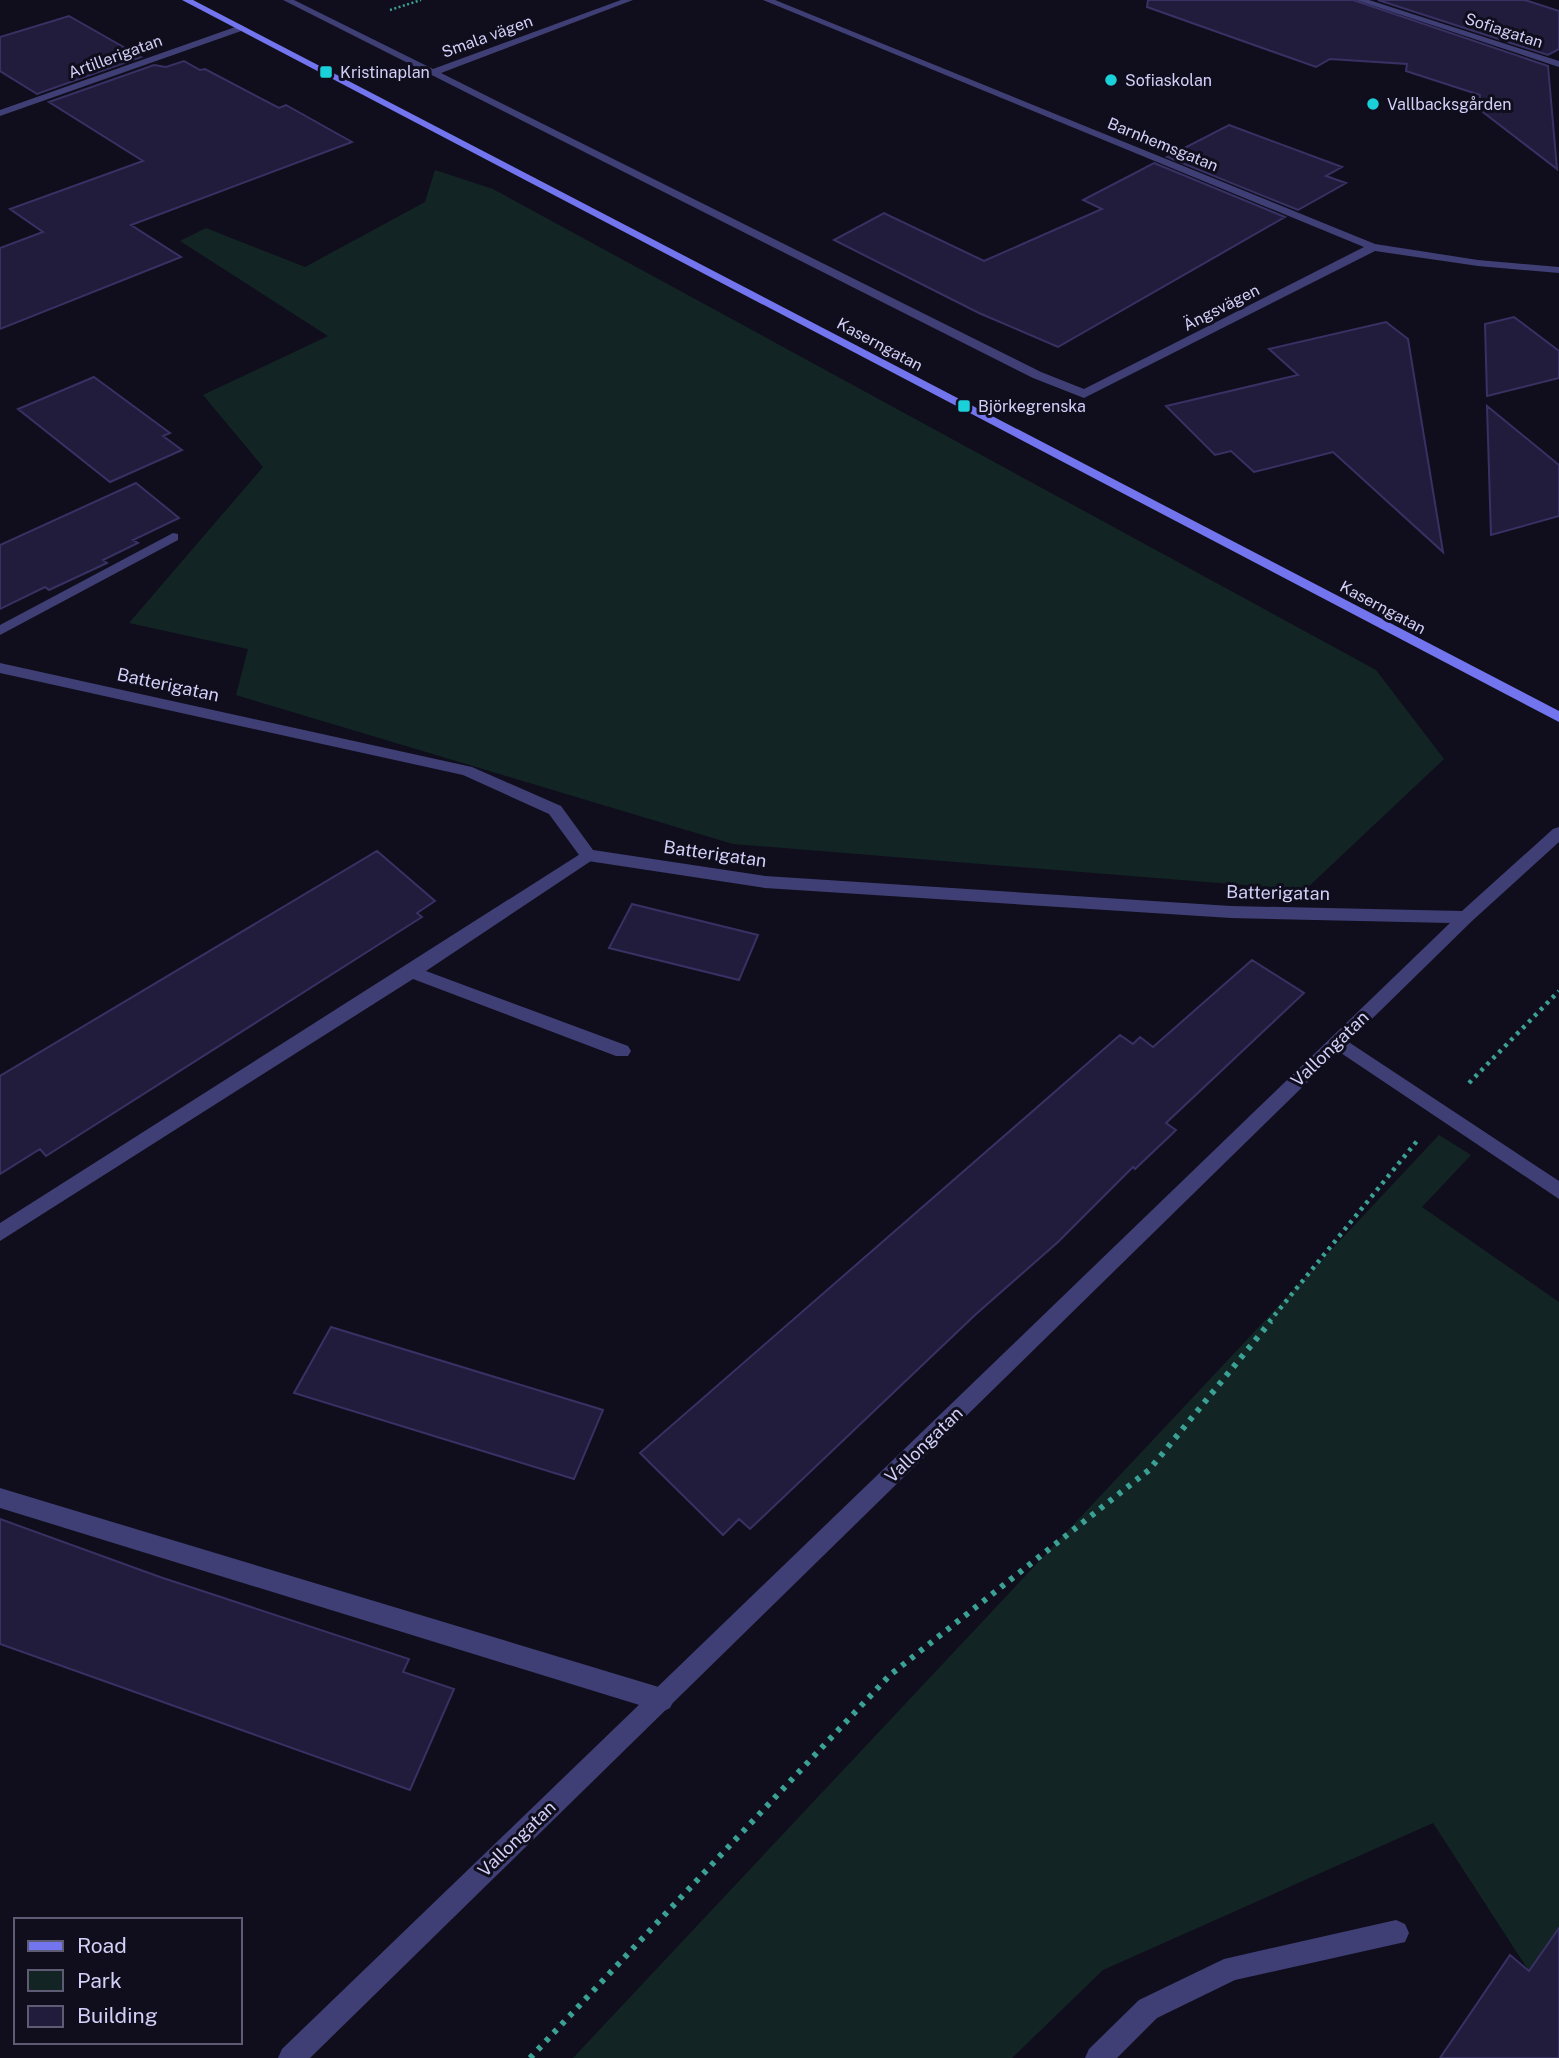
<svg xmlns="http://www.w3.org/2000/svg" width="1559" height="2058" font-family="'Public Sans',sans-serif">
	<style>
		.green { fill: #122524 }
		.building { fill: #211c3b; stroke: #383164; stroke-width: 2 }
		.lines { fill: none; stroke-linecap: round; stroke-linejoin: round }
		.path-far2 { stroke: #3ba195; stroke-width: 2.5; stroke-dasharray: 2 2.5; stroke-linecap: butt }
		.path-far1 { stroke: #3ba195; stroke-width: 4.5; stroke-dasharray: 3.5 5; stroke-linecap: butt }
		.path { stroke: #3ba195; stroke-width: 6; stroke-dasharray: 4.5 7; stroke-linecap: butt }
		.lane { fill: #3f3f76; fill-rule: evenodd }
		.street { fill: #3f3f76; fill-rule: evenodd }
		.secondary { fill: #7275ee; fill-rule: evenodd }
		.poi-dot { fill: #1bd1d9; stroke: #100e1c; stroke-width: 2.5 }
		.labels { text-anchor: middle; stroke-width: 6; stroke-linejoin: round; paint-order: stroke }
		.far-street-label { font-size: 16px; fill: #d2cff9; stroke: #100e1c }
		.far-poi-label { font-size: 16px; fill: #d2cff9; stroke: #100e1c; text-anchor: start }
		.street-label { font-size: 18px; fill: #d2cff9; stroke: #100e1c }
	</style>
	<rect width="100%" height="100%" fill="#100e1c"/>
	<!-- green -->
	<path class="green" d="M435,170L493,189L1376,670L1444,759L1305,890L733,844L236,695L248,649L129,623L263,467L203,395L328,336L180,241L206,228L305,267L425,202Z
		M1439,1135L1471,1155L1422,1207L1559,1302V1934L1556,1932L1529,1971L1433,1823L1103,1970L1012,2058H573Z"/>
	<!-- building -->
	<path class="building" d="M1148,0H1353L1548,66L1557,169L1479,109L1480,95L1406,71L1407,64L1330,59L1316,67L1147,7Z
		M1378,0H1525L1559,11V49L1548,55Z
		M69,16L141,57L37,94L0,71V37Z
		M184,61L200,70L205,69L279,108L286,105L352,142L131,225L181,257L0,329V248L43,232L10,209L143,161L49,102L154,65L166,67Z
		M1229,125L1342,167L1326,176L1346,183L1298,210L1167,157Z
		M1154,163L1285,217L1058,347L979,313L834,240L884,213L984,261L1102,209L1083,200Z
		M1514,317L1559,351V378L1487,396L1485,324Z
		M1386,322L1408,339L1443,552L1333,452L1254,472L1231,451L1215,455L1166,406L1298,375L1269,349Z
		M94,377L170,433L163,436L182,450L110,482L18,409Z
		M1487,406L1559,465V516L1491,535Z
		M136,483L179,518L133,540L138,543L103,560L107,563L49,590L45,587L0,609V545Z
		M377,851L435,901L417,913L422,917L46,1156L40,1149L0,1174V1076Z
		M632,904L758,935L739,980L609,948Z
		M1252,960L1304,993L1166,1123L1176,1130L1135,1169L1133,1167L1058,1242L975,1315L750,1529L739,1519L723,1535L640,1453L1120,1035L1133,1044L1140,1037L1153,1047Z
		M331,1327L603,1410L574,1479L294,1393Z
		M0,1519L160,1577L409,1659L403,1672L454,1689L410,1790L0,1644Z
		M1559,1928V2058H1440L1510,1955L1529,1971Z"/>
	<g class="lines">
		<!-- path-far2 -->
		<path class="path-far2" d="M390,10L421,0"/>
		<!-- path-far1 -->
		<path class="path-far1" d="M1469,1083L1559,991
			M1269,1322L1417,1141"/>
		<!-- path -->
		<path class="path" d="M530,2058L890,1675L1149,1470L1271,1321"/>
		<!-- lane -->
		<path class="lane" d="M588,849L596,855L594,859L426,971L628,1046L631,1051L628,1056H616L413,979L0,1241V1223Z
			M1338,1035L1559,1181V1199L1332,1047L1329,1042L1332,1037Z
			M0,1488L662,1688L670,1692L674,1700L670,1708L662,1712L0,1508Z
			M1396,1920L1405,1924L1409,1933L1405,1942L1235,1980L1157,2018L1117,2058H1085L1089,2049L1139,2000L1224,1959Z"/>
		<!-- street -->
		<path class="street" d="M283,0H294L433,69L621,0H633L441,73L1041,372L1084,389L1364,247L763,0H775L1375,244L1478,260L1559,267V273L1478,266L1375,251L1084,398L1033,378Z
			M1356,0H1369L1559,61V67Z
			M241,25L246,28L244,30L0,116V110Z
			M173,533L178,534V540L0,635V625Z
			M0,663L472,767L561,806L593,850L765,876L1231,906L1462,911L1553,829L1559,827V842L1472,921L310,2058H278L282,2049L1450,923L1231,918L765,888L588,861L582,859L549,814L463,775L0,673Z"/>
		<!-- secondary -->
		<path class="secondary" d="M182,0H193L1559,711V722Z"/>
	</g>
	<!-- markers -->
	<g class="poi-dot">
		<rect x="319" y="65" width="14" height="14" rx="3.5"/>
		<circle cx="1111" cy="80" r="7"/>
		<circle cx="1373" cy="104" r="7"/>
		<rect x="957" y="399" width="14" height="14" rx="3.5"/>
	</g>
	<g class="labels">
		<!-- far-street labels -->
		<g class="far-street-label">
			<text transform="translate(1504 30) rotate(18)" y="6">Sofiagatan</text>
			<text transform="translate(487 36) rotate(-20)" y="6">Smala vägen</text>
			<text transform="translate(115 56) rotate(-20)" y="6">Artillerigatan</text>
			<text transform="translate(1163 144) rotate(22)" y="6">Barnhemsgatan</text>
			<text transform="translate(1221 307) rotate(-27)" y="6">Ängsvägen</text>
			<text transform="translate(880 344) rotate(28)" y="6">Kaserngatan</text>
			<text transform="translate(1383 607) rotate(28)" y="6">Kaserngatan</text>
		</g>
		<!-- far-poi labels -->
		<g class="far-poi-label">
			<text x="340" y="78">Kristinaplan</text>
			<text x="1125" y="86">Sofiaskolan</text>
			<text x="1387" y="110">Vallbacksgården</text>
			<text x="978" y="412">Björkegrenska</text>
		</g>
		<!-- street labels -->
		<g class="street-label">
			<text transform="translate(168 685) rotate(12)" y="6">Batterigatan</text>
			<text transform="translate(715 854) rotate(8)" y="6">Batterigatan</text>
			<text transform="translate(1278 893) rotate(1)" y="6">Batterigatan</text>
			<text transform="translate(1330 1049) rotate(-44)" y="6">Vallongatan</text>
			<text transform="translate(924 1445) rotate(-44)" y="6">Vallongatan</text>
			<text transform="translate(517 1839) rotate(-44)" y="6">Vallongatan</text>
		</g>
	</g>
	<!-- legend -->
	<rect x="14" y="1918" width="228" height="126" fill="#100e1c" stroke="#5e5b74" stroke-width="2"/>
	<rect x="28" y="1941" width="35" height="10" fill="#7275ee" stroke="#5e5b74" stroke-width="2"/>
	<text x="77" y="1953" font-size="21" fill="#d2cff9">Road</text>
	<rect x="28" y="1970" width="35" height="21" fill="#122524" stroke="#5e5b74" stroke-width="2"/>
	<text x="77" y="1988" font-size="21" fill="#d2cff9">Park</text>
	<rect x="28" y="2006" width="35" height="21" fill="#211c3b" stroke="#5e5b74" stroke-width="2"/>
	<text x="77" y="2023" font-size="21" fill="#d2cff9">Building</text>
</svg>
